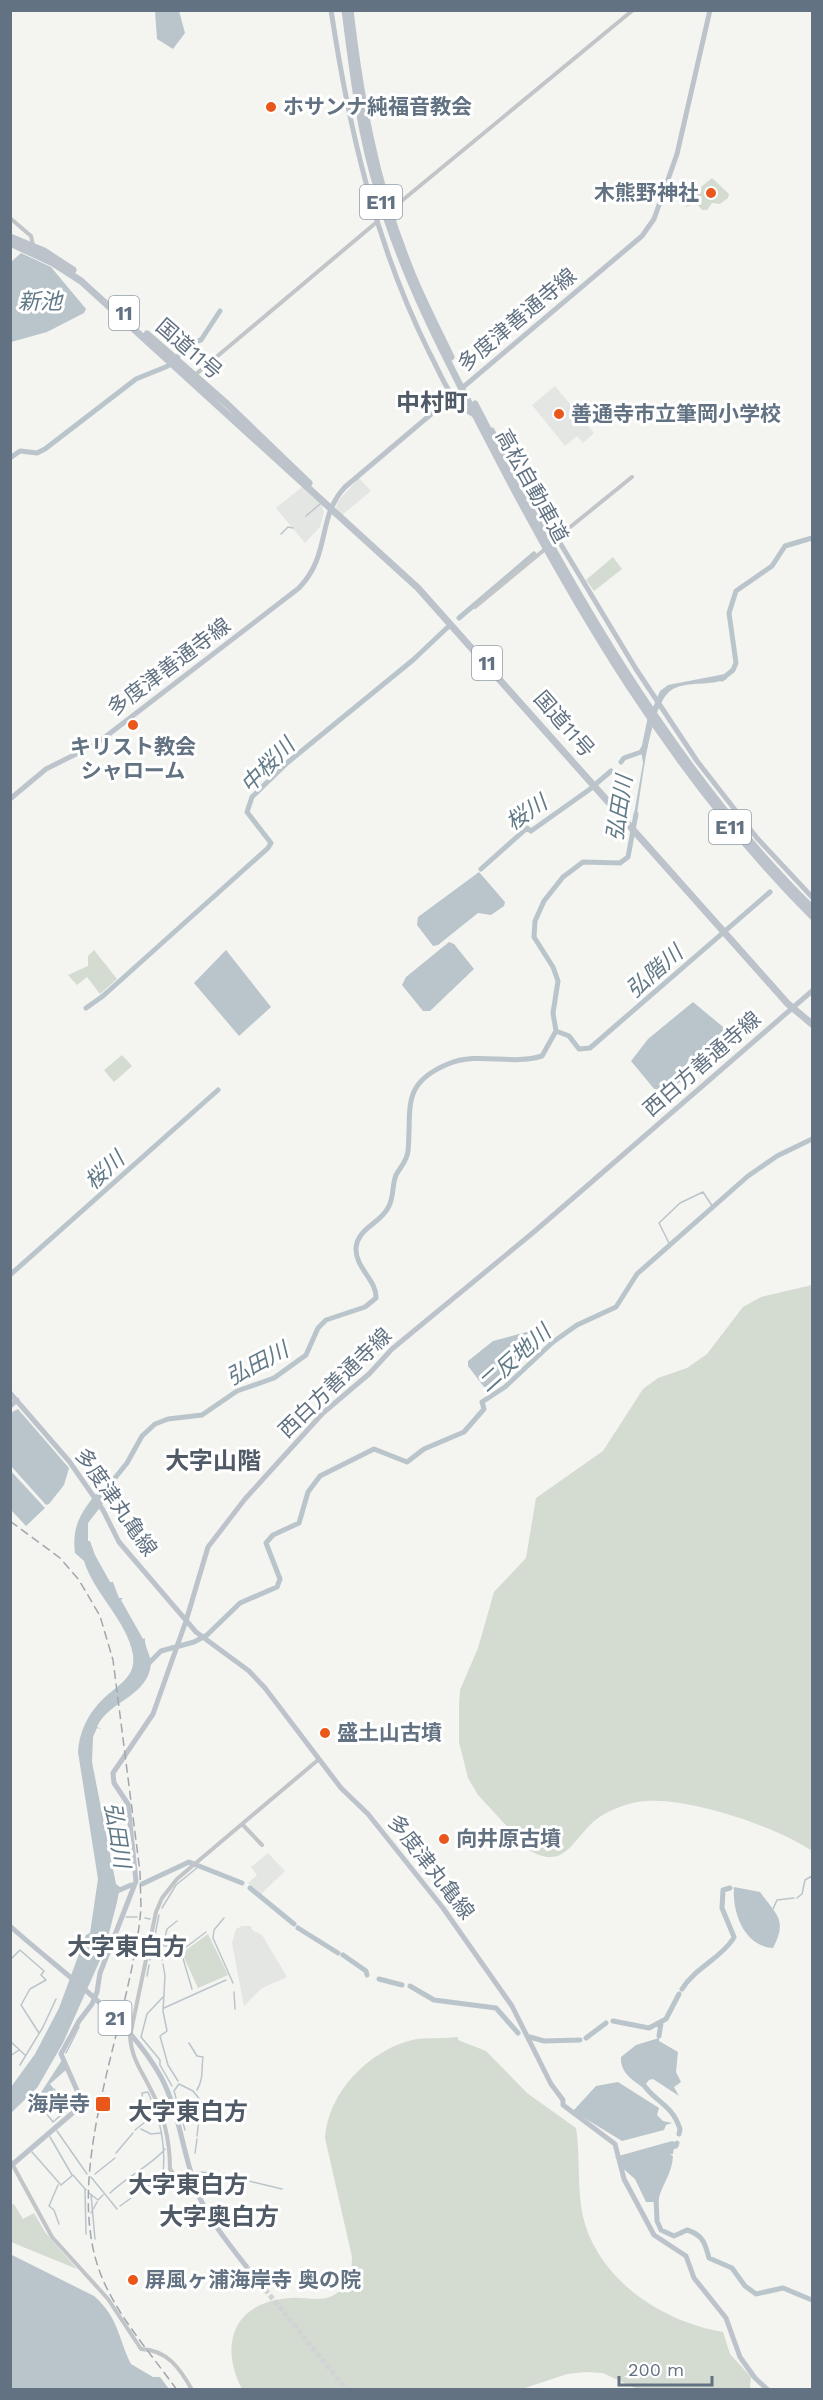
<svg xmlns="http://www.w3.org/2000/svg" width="823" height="2400" font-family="'Work Sans','Noto Sans JP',sans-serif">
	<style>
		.built { fill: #e4e6e3 }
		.green { fill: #d4dbd1 }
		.water { fill: #bac5cb }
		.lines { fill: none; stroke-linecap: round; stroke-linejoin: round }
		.stream { stroke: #bac5cb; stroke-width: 1.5 }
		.river { stroke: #bac5cb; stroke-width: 5 }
		.major-tunnel { stroke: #d0d4d4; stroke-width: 5; stroke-dasharray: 5 2.5; stroke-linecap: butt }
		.minor { stroke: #c1c5c8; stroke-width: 4 }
		.major { stroke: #bcc3ca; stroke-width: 5 }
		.highway { stroke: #bcc3ca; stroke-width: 7 }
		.rail { stroke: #a1a7ad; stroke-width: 1.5; stroke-dasharray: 9 4.5; stroke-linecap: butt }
		.poi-dot { fill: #e9571b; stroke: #fff; stroke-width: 2 }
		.labels { text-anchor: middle; stroke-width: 6; stroke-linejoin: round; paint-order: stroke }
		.shield { fill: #fff; stroke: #919ca8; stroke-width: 1.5 }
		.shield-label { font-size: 20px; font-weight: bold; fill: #627282 }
		.poi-label { font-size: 21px; font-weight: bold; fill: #627282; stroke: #fff; text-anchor: start }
		.street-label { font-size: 21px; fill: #627282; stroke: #fff }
		.water-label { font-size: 22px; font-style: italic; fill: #627a87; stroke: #fff }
		.quarter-label { font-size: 24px; font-weight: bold; fill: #505b67; stroke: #fff }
	</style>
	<rect width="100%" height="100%" fill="#f4f4f0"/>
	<!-- built -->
	<path class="built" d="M555,386L594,433L583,443L577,436L565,446L532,405Z
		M359,478L371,491L342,515L336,508L338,501Z
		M302,487L321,504L324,512L320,527L305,543L276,508Z
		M268,1853L285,1871L261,1894L248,1883L257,1875L251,1867Z
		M242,1926H251L252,1930L262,1935L287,1977L262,1988L244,2006L232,1943L236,1929Z"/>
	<!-- green -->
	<path class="green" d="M712,178L729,194L728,198L720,204L712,203L707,210H702L696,203L686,207L687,198Z
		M613,557L622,569L594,591L586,580Z
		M94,950L117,979L100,994L87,977L77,985L68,975L88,966V956Z
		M122,1055L132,1066L114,1082L104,1070Z
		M812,1285V1851C778,1827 689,1797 646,1801C628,1802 605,1811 592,1823C571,1843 563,1870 529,1850L478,1795L468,1778L459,1742V1705L460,1690L478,1648L494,1592L526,1558L536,1498L603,1451L643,1389L658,1378L687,1368L707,1354L743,1307L761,1297Z
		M208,1934L228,1975L198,1988L182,1953Z
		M458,2037V2040L486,2051L527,2093L576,2128C581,2159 576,2194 585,2224C603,2283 664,2322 723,2332L730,2354L751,2377L750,2388L637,2389L603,2373L586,2372L567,2374L522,2389H242C218,2343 235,2301 291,2298C304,2297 319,2302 332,2296C347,2289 352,2273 352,2257L325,2138C328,2093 368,2051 412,2040C427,2037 442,2039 458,2037Z
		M14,2204L23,2219L34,2213L45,2232L77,2269L11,2242V2205Z"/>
	<!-- water -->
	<path class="water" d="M155,11H179L185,33L173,49L157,39Z
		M21,253L51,267L86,309L84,313L47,332L11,342V262Z
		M725,674L727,679C711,686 688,681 673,689C649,701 641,793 636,820H633L643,763L641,750L647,721L660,691L668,685Z
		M479,872L505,902L504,906L491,915L478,913L438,945L433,946L417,925L418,917Z
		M449,942L454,944L474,969L430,1011H423L402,985L406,977Z
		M226,950L271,1007L239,1036L194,983Z
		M693,1002L728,1031L730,1037L664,1096H660L631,1061L648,1039Z
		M538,1329L545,1336L543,1341L492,1387H484L468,1366V1361L493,1341Z
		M18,1409L69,1468L64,1485L49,1504L46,1505L11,1466L10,1413Z
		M10,1470L45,1508L26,1526L11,1510Z
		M102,1486L109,1496L88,1523V1541H90L95,1555L110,1582H113L119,1598H123L121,1600L143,1639L145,1638C144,1645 151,1656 151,1664C148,1697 108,1701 97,1727L102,1729L97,1728L93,1737L92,1762L116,1884L120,1887L117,1902L105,1949L63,2043L37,2088L11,2113V2087L35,2054L59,2008L86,1935L90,1933L98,1879L78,1752C79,1733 87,1716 100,1702C116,1685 136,1679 133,1655C128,1622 93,1592 84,1561L75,1553C71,1523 84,1509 102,1486Z
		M734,1887L760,1892C776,1915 788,1919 773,1948C744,1946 732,1912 734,1887Z
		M659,2038V2041L678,2052L676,2072L681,2082L674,2087L679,2096L653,2079L649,2080L642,2087C631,2079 620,2072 621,2057L636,2045Z
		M62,2060L66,2070L50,2084L54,2089L42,2102L38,2099L33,2102L38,2095H42L40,2094Z
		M618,2082L659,2108L657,2115L663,2121L672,2123L666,2125L664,2130L622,2141L573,2111L596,2086Z
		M672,2141L675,2142L673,2154H670L673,2156C672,2175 661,2185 658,2202H646L635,2179L620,2166L621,2162L615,2157Z
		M10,2254L94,2296C119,2318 118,2338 131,2364L153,2377H160L169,2389H11Z"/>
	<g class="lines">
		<!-- stream -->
		<path class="stream" d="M306,516L320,504
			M281,534L288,527L293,528
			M670,1245L659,1223L680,1203L703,1192L713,1207
			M797,1898L802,1894L805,1880L812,1876
			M162,1908L176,1885L198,1867
			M773,1909L777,1900L794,1898
			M126,1917H137
			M145,1918L150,1919
			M224,1918L214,1930L213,1938L233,1983
			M177,1921L167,1929L163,1946H175L181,1951L206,1932
			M182,1955L192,1989
			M10,1960L20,1950L44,1971L41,1975L46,1980L30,1989L21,2005L39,2033
			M150,1960L159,1915
			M162,1960V1951
			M163,1964L165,1976L163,2011L167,2031L160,2036L168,2065L178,2081
			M10,1965V1966
			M147,1976L149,1965
			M234,1992L235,2009
			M163,1997L147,2014L141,2037L160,2060V2065L172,2086
			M164,2008L226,1980
			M10,2041L25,2055
			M189,2043L197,2056L203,2057C201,2070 204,2078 197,2090
			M66,2053L79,2027
			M10,2056L19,2050
			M20,2065L43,2027L56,1999
			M54,2089L68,2109
			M42,2111L43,2109L53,2122L76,2102
			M141,2129L151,2134L161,2133
			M185,2130L174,2091L179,2084L193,2091L201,2101L197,2136
			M57,2131L87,2174
			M50,2137L72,2175
			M32,2152L61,2185L73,2175L86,2190
			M116,2153L133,2133
			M195,2153L197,2139
			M196,2172L214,2173
			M95,2174L115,2158
			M222,2174L234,2176
			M91,2177L117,2209
			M241,2179L282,2189
			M58,2185L49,2206L54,2210L59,2224
			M85,2189L86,2234
			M89,2193L98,2200L103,2195
			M110,2193C125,2178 153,2164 165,2149
			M91,2194L95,2239
			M120,2206L159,2178L166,2177L163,2173C166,2143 160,2119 148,2092L142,2093L143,2101L135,2112L145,2122L135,2130
			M91,2213L97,2202"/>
		<!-- river -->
		<path class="river" d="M178,356L191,343L201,340L220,311
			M10,458L20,451L37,453L45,449L136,379L168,366
			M459,618L534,554
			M722,679L733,670L736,663L729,613L736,591L772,566L785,546L812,538
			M621,762L624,758L641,752L645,746
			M597,783L611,771
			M481,869L527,828L531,831L593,787
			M86,1008L103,996L268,848L271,843L247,812L252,797L287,763L413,660L449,626
			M556,1031L569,1036L579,1049L590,1048L770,892
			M10,1275L218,1090
			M102,1494L127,1463L142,1436L155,1424L168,1419L202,1415L237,1391L274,1378L306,1355L318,1328L326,1320L365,1307L376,1298C377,1280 355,1268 356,1248C358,1227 381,1224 389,1206C394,1196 392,1185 396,1175C401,1166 407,1161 408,1151C412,1108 400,1084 448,1064C479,1051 510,1066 542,1056L556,1031L553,1013L558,981L553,967L534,937L535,921L544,901L563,877L583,862L620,863L628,857L636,814
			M147,1665L161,1651L194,1642L207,1635L240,1603L277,1587L280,1579L266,1543L273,1535L299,1523L308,1492L320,1476L374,1449L407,1462L424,1449L464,1432L484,1409L482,1402L505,1387L553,1342L577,1325L616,1307L637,1274L748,1176L777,1156L812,1139
			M142,1884L189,1862L242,1883
			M250,1888L294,1924
			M730,1888L723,1890L722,1908L734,1937
			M115,1892L131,1885
			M298,1928L338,1953
			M343,1955L366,1971L367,1975
			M379,1979L402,1985
			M410,1986L434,2000L496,2008L518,2033
			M682,1989C695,1968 720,1959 733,1939
			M613,2021L649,2028L666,2019L679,1994
			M659,2036L661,2023
			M530,2037L544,2041L580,2040
			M586,2038L606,2023
			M645,2081L643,2084C656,2103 672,2104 680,2129L679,2134
			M667,2148L676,2146L677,2143
			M656,2197L657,2221L661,2230L674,2236L687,2230C703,2235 705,2243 709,2258L732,2268L745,2286L756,2294L783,2288L812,2300"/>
		<!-- major-tunnel -->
		<path class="major-tunnel" d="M246,2266L347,2390"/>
		<!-- minor -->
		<path class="minor" d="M393,208L633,10
			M10,218L31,236L33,245
			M195,375L378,221
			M553,541L632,477
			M475,607L544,550
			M242,1824L318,1760
			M10,2160L52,2237L108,2299L141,2349C167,2350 180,2368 192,2390
			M191,2174L175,2176L170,2169C170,2141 164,2114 150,2088C141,2070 131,2057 130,2036L156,1912L162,1898L177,1879L242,1824L262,1845"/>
		<!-- major -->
		<path class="major" d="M331,10C349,129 375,243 429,352C442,376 450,404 476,416
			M492,430L540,516L557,538L636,669L697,761L757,838L812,897
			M10,799L46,769L96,744L299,588C332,553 316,518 345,487L642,236L654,219L677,154L710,10
			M10,1393L69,1461L103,1510L119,1542L196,1632L249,1671L265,1688L341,1788L368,1814L443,1908L512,2006L551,2084L563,2100V2105L615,2144L624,2179L654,2235L686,2256L694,2278L726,2318L740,2357L755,2378L768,2390
			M10,1406L17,1400
			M10,1926C63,1974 126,2014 161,2077C180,2113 183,2156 198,2194C210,2221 228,2243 246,2266
			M13,2164L83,2104L61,2054L79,2021L92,2004L97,1992L100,1973L136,1881L128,1804L114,1783L113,1773L153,1714L186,1621L208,1547L245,1499L323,1413L369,1374L392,1349L535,1231L812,991"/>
		<!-- highway -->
		<path class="highway" d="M345,10C353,73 360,134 379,194C404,278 444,355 484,432C573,605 674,778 812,916
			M350,10C360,96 375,181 407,261C419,294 436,325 451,357
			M10,237L44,251L73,270
			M10,243L53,263L81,281L418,588L788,1004L812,1024
			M147,334L227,404L309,483
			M475,404C566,580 671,769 812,908"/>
		<!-- rail -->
		<path class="rail" d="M10,1521L60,1558L79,1580L100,1616L113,1660L140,1872L141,1907C133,2019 57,2173 103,2280C120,2319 152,2355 177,2390"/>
	</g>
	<!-- markers -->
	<g class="poi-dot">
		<circle cx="271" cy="107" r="6"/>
		<circle cx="711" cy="193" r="6"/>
		<circle cx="559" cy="414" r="6"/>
		<circle cx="133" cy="725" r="6"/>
		<circle cx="325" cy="1733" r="6"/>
		<circle cx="444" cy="1839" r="6"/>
		<rect x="95" y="2096" width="16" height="16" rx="3"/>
		<circle cx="133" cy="2280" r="6"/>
	</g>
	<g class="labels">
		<!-- shield labels -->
		<g class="shield">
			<rect x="360" y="185" width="42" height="34" rx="4.5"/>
			<rect x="109" y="296" width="30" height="34" rx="4.5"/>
			<rect x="472" y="646" width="30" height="34" rx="4.5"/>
			<rect x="709" y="810" width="42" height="34" rx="4.5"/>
			<rect x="98.5" y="2001" width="33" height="34" rx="4.5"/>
		</g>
		<g class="shield-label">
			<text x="381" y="209">E11</text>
			<text x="124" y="320">11</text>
			<text x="487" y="670">11</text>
			<text x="730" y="834">E11</text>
			<text x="115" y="2025">21</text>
		</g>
		<!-- poi labels -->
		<g class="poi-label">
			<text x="283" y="114">ホサンナ純福音教会</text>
			<text x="699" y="200" text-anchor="end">木熊野神社</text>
			<text x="571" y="421">善通寺市立筆岡小学校</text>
			<text x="133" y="754" text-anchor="middle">キリスト教会<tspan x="133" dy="24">シャローム</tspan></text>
			<text x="337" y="1740">盛土山古墳</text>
			<text x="456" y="1846">向井原古墳</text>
			<text x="90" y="2111" text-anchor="end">海岸寺</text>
			<text x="145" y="2287">屏風ヶ浦海岸寺 奥の院</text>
		</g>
		<!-- street labels -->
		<g class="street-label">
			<text transform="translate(517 320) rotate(-40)" y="7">多度津善通寺線</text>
			<text transform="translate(189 349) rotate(41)" y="7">国道11号</text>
			<text transform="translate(532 486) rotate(61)" y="7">高松自動車道</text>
			<text transform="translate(169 667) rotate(-37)" y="7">多度津善通寺線</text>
			<text transform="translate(564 724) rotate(49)" y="7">国道11号</text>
			<text transform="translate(702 1064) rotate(-41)" y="7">西白方善通寺線</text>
			<text transform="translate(335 1383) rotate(-44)" y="7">西白方善通寺線</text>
			<text transform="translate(116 1502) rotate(55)" y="7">多度津丸亀線</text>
			<text transform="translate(431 1867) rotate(52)" y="7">多度津丸亀線</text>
		</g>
		<!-- water labels -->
		<g class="water-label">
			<text x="40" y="309">新池</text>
			<text transform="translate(267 765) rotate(-46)" y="8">中桜川</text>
			<text transform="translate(619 808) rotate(-81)" y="8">弘田川</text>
			<text transform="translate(526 812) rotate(-34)" y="8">桜川</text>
			<text transform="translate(654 971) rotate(-41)" y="8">弘階川</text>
			<text transform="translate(104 1170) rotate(-42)" y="8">桜川</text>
			<text transform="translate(514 1358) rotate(-42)" y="8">二反地川</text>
			<text transform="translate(257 1363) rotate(-28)" y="8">弘田川</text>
			<text transform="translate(118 1835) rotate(81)" y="8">弘田川</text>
		</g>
		<!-- quarter labels -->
		<g class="quarter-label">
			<text x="432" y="411">中村町</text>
			<text x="213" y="1469">大字山階</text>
			<text x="127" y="1955">大字東白方</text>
			<text x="188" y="2120">大字東白方</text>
			<text x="188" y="2193">大字東白方</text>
			<text x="219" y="2225">大字奥白方</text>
		</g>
	</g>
	<!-- border -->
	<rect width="823" height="2400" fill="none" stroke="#627282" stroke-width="24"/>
	<!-- scale -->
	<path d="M619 2376v9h93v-9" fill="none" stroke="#627282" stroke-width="3"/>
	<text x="628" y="2376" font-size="18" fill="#627282" stroke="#ffffff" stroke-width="4.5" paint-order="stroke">200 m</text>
</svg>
